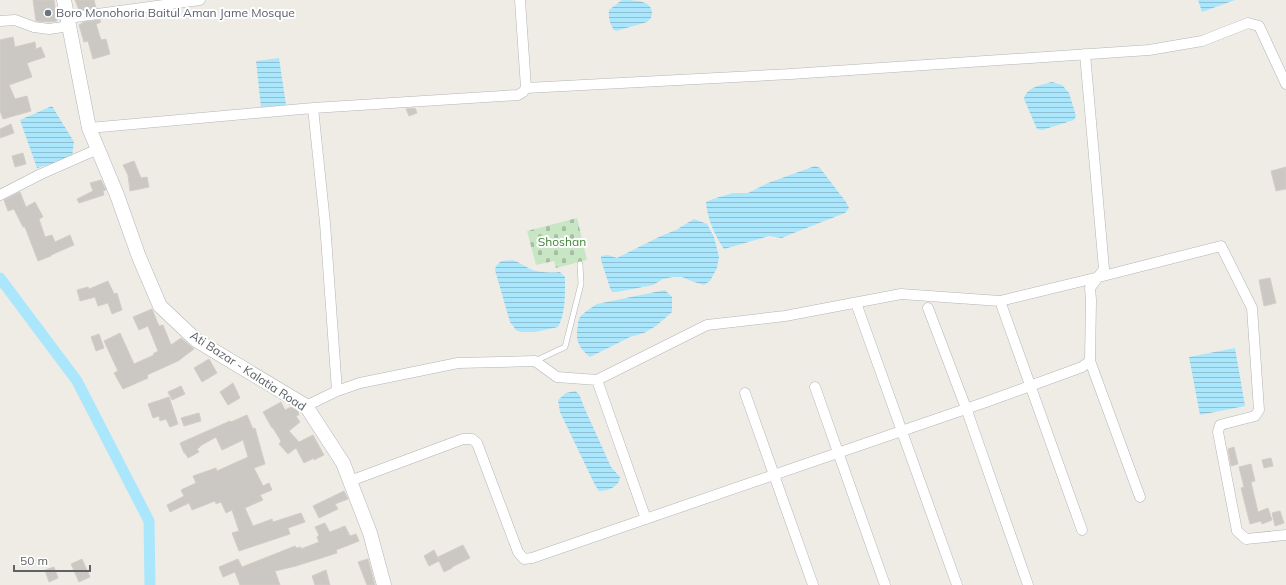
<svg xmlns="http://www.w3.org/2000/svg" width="1286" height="585" font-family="Mulish,sans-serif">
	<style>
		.cemetery { fill: url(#cemetery-stones) }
		.water { fill: url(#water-rules) }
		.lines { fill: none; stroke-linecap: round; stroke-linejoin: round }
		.canal { stroke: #aae6fc; stroke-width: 11 }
		.building { fill: #cbc7c3; stroke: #d4cdc5 }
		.service-casing { stroke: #b1b5b8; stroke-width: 6 }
		.minor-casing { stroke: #b1b5b8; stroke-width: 11 }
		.secondary-casing { stroke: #b2b7ba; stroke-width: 15 }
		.service { stroke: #fff; stroke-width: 5 }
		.minor { stroke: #fff; stroke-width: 10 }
		.secondary { stroke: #fff; stroke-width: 14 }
		.worship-dot { fill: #6b7280; stroke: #fff; stroke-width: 1.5 }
		.labels { text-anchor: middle; stroke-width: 4; stroke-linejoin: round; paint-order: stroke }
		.worship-label { font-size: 12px; fill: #5b616d; stroke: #fff; text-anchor: start }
		.park-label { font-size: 12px; fill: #408338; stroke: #fff }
		.street-label { font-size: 12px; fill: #5e6366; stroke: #fff }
	</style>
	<defs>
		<pattern id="cemetery-stones" width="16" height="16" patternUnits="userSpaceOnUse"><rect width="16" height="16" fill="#c9e6c4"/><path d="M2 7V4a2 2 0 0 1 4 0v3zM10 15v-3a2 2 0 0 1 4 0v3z" fill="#a6bea3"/></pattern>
		<pattern id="water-rules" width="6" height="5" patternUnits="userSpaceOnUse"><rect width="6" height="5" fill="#aae6fc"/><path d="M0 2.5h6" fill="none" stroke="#8ebed0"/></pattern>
	</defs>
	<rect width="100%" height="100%" fill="#efece6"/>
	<!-- cemetery -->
	<path class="cemetery" d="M577,218L587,260L556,268L554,261L536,265L527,231Z"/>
	<!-- water -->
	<path class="water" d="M622,0C634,0 657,0 651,18L647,22L616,31L614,30C610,24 608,18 609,10Z
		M1198,0H1235L1202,12Z
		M279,58L286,105L261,107L256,61Z
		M1052,82L1062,85L1069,93L1076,116L1074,120L1042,130L1037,129L1024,99C1026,87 1042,85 1052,82Z
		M52,106L74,142L72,157L37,168L20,120Z
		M815,166L820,168L846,202L849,208L845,213L791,234L782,238L769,236L724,249C715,236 707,218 706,202L713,199L733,193H748L768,183Z
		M694,219L707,224L714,237L719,257L717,268L710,281L704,285L694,282L682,277H673L663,279L653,285L617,292H612L610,288L601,260V256L608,255L617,258L661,236L676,230Z
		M513,260C519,262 524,266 530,269C540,273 550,273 560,272L565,277C565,293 566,312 558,327L535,332H521L516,330L510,322L495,270L496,266L501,261Z
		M665,290L672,297V312L656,326L644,333L630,337L590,357C578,347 575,340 578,325C578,323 578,321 579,319C582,313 591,308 597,304Z
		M1235,348L1245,406L1200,415L1189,357Z
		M575,391L579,394L584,407L611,467L620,477C619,487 608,491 599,491L595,485L560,412L558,400L566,393Z"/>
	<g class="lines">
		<!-- canal -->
		<path class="canal" d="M0,278L77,381L149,521L150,585"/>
	</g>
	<!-- building -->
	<path class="building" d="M33,0H54L57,21L49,22L36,21Z
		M75,0H94L96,8L79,10Z
		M100,20L101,22L96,24L101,40L106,39L110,54L93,59L88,41L84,42L79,25L84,22Z
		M13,37L15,47L35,42L36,49L41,47L45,57L27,63L32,77L9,85L15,99L27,96L31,111L3,119L0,111V40Z
		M415,108L417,113L409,116L406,109Z
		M11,124L14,133L0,138V129Z
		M23,153L26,164L15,167L12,156Z
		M134,161L141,178L147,177L149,187L130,191L128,175L123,165Z
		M1286,167V189L1276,191L1271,171Z
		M101,180L106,190L103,191L104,195L79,203L77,199L93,191L90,183Z
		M20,192L26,207L35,202L43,217L39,219L45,237L52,235L55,242L70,235L74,245L51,255V256L38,261L25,227H23L14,209L8,211L4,200Z
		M1270,278L1276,303L1264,306L1259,280Z
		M108,281L114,294L117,293L122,310L112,314L108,303L98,306L95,297L80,301L77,290L88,287L89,289Z
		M152,309L159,326L163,325L171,345L181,338L194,349L178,361L147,375L148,378L123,389L114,373L118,371L104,341L120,333L134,364L154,355L153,354L158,351L148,326L139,330L133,317Z
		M99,334L104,348L96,351L91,337Z
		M209,359L217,373L202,382L194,368Z
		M233,383L240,398L228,405L220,392Z
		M181,386L185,394L172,400L168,392Z
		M169,397L178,424L170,427L166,419L160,421L159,416L153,418L148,404Z
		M281,402L285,410L291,407L298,411L299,415L296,416L300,422L289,431L299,442L313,435L324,455L314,460V458L304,463L296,448L288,454L279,444L281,441L273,428H272L263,412Z
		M199,413L201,421L184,426L181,418Z
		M247,415L253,429L255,428L265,464L254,468L263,486L269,483L272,490L260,495L263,500L245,508L253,526L272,519L273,522L301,513L305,522L288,528L290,534L239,551L232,533L239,531L232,510L226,513L221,502L216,504L215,501L192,510L189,503L170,512L167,505L184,496L181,490L196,483L193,476L216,468L217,471L248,457L243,440L222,450L216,437L200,446V447L197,449L199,452L188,458L185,453H184L180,443L230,421L231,422Z
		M1234,447L1238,464L1231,466L1228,449Z
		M1271,458L1273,466L1264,468L1262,460Z
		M1251,464L1255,481L1251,482L1258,512L1268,508L1272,520L1262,524L1261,521L1250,524L1241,488L1244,487L1239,467Z
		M344,491L348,499L335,504L338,509L319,518L313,506Z
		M1280,511L1284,523L1275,526L1272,513Z
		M325,523L329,531L330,532L345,526L350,536L356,534L359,541L336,550L337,553L296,566L275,571L280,585H240L235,572L223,577L219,567L238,559L242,567L295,546L296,548L301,547V549L319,542L317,537L319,535L315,527Z
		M463,545L470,558L452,567V568L444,572L439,561L429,566L424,556L434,550L439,560L438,557Z
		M82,559L90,577L79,582L71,564Z
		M368,559L375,585H367L358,562Z
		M54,567L58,578L49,582L45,570Z
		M326,570L330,585H315L312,576Z"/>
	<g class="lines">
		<!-- service casing -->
		<g class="service-casing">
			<path id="service" d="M535,361L565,347L581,284L580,264"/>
		</g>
		<!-- minor casing -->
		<g class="minor-casing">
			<path id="minor" d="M68,18L200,0
				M0,21L15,20L34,27L49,29L70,26
				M526,88L791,74L1149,50L1202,41L1248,23L1259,26L1286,84
				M313,108L325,223L337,391
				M89,128L313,108L518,95L523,92L526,88L520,0
				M0,195L41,174L98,149
				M1000,301L1082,530
				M856,303L957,585
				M928,308L966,408L1028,585
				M1090,361L1140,497
				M597,380L646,519
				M815,387L885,585
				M745,393L813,585
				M306,406L337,391L360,383L458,363L535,361L557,377L597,380L707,325L785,316L901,294L1000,301L1099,277L1221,246L1252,308L1259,410L1255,416L1220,425L1218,432L1237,531L1246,539L1286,535
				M350,481L463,439H472L477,443L518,552L524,559L532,558L986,402L1082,367L1090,361L1091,300L1090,288L1104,269L1085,54"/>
		</g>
		<!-- secondary casing -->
		<g class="secondary-casing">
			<path id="secondary" d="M64,0L89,128L117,195L139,257L160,306L196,340L306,406L343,463L370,533L384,585"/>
		</g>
		<!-- service -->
		<use href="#service" class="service"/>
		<!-- minor -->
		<use href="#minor" class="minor"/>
		<!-- secondary -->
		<use href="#secondary" class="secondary"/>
	</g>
	<!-- markers -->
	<circle class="worship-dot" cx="48" cy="13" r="4"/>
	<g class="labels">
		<!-- worship labels -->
		<g class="worship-label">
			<text x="56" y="17">Boro Monohoria Baitul Aman Jame Mosque</text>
		</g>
		<!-- park labels -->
		<g class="park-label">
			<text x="562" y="246">Shoshan</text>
		</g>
		<!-- street labels -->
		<g class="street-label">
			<text transform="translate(248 371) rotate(33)" y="4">Ati Bazar - Kalatia Road</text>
		</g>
	</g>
	<!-- scale -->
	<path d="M14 565v6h76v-6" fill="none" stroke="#5e6366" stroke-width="2"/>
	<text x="20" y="565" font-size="12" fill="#5e6366" stroke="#ffffff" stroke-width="3" paint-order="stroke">50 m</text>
</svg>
